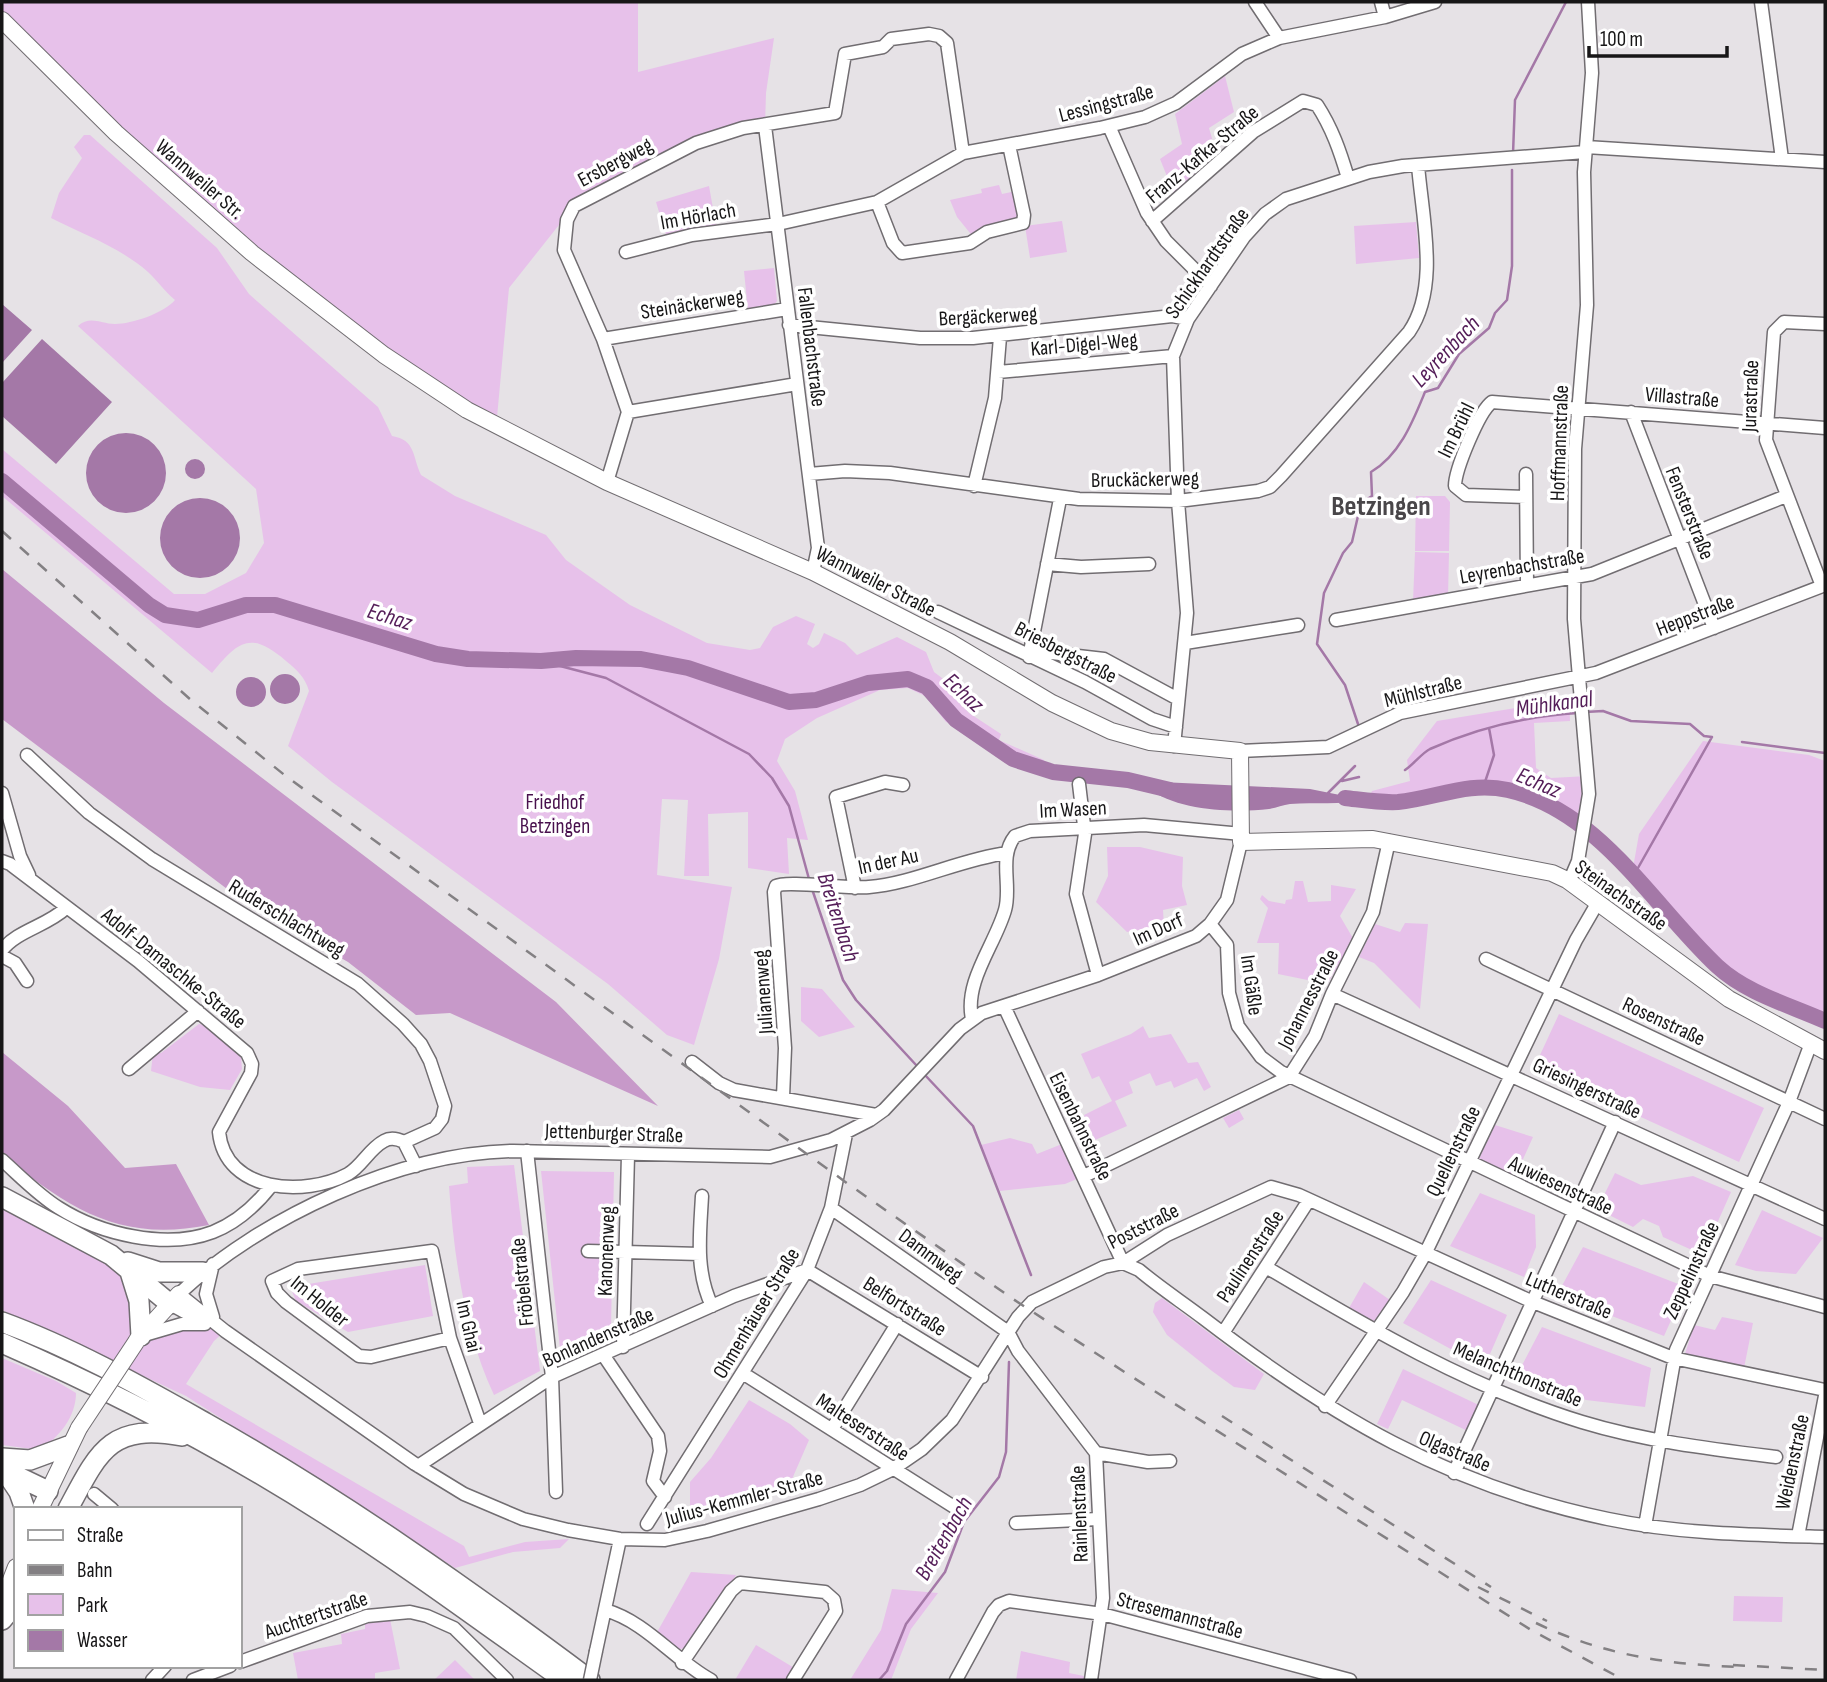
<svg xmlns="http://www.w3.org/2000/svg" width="1827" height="1682" font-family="'Sofia Sans Condensed',sans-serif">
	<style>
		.green { fill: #e7c1ea }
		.forest { fill: #c799c9 }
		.water { fill: #a478a7 }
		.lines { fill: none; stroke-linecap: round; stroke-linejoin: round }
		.stream { stroke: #a478a7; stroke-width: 2.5 }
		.river { stroke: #a478a7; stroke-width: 16 }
		.minor-casing { stroke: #716d71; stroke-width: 15 }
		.major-casing { stroke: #716d71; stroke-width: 18 }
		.highway-casing { stroke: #716d71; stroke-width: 22 }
		.minor { stroke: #fff; stroke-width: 12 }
		.major { stroke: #fff; stroke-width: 16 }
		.highway { stroke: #fff; stroke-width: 19 }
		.rail { stroke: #838083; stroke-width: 2.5; stroke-dasharray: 12 12; stroke-linecap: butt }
		.minor-bridge-casing { stroke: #716d71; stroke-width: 15; stroke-linecap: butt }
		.major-bridge-casing { stroke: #716d71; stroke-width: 18; stroke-linecap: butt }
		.minor-bridge { stroke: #fff; stroke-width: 12 }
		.major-bridge { stroke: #fff; stroke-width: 16 }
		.labels { text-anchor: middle; stroke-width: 7; stroke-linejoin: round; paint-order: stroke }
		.street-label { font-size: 21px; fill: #171617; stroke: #fff }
		.park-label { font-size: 21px; fill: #48104d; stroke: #fff }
		.water-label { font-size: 23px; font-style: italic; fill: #541d58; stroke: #fff }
		.district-label { font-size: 28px; font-weight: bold; fill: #494649; stroke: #fff }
	</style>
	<rect width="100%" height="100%" fill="#e6e2e6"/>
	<!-- green -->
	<path class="green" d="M2,2H638V72L774,38L766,93L765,126L719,135L574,206L509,288L496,428L439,394L184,193L2,14Z
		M1225,76L1234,112L1209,128L1218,159L1175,196L1160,159L1182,144L1175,114Z
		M84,135H90L217,248L249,294L378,407L392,436C416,440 412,456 421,475L455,496L546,535L566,560L630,605L707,643L750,650L760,648L773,627L796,616L815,624L807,644L813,648L819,644L824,633L845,643L857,655L897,637L926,652L934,672L950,684L947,690L969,713L1001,734L999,740L1044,760L1043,768L1017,759L975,730L946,722L925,696L908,688L880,690L817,718L785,739L777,761L795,791L808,840L787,838L789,874L748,868V812L708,814L709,876H684L688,800L662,799L657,875L732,887L719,959L694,1045L667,1035L608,984L332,782L288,746L309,691C305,677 297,670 286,661C251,631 239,640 212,673L2,496V449L174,594H205L246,573L264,543L256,489L78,326C90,315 101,324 115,324C132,324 164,313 175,300C164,291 158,281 148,272C121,248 83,234 51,218L59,193L82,158L74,147Z
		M999,185L1002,194L1016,191L1021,218L974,238L957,217L950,200L982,193L981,189Z
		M709,186L716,225L666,235L656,202Z
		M1062,221L1067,252L1030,258L1025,226Z
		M1416,222L1419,258L1356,264L1354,226Z
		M774,268L777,301L773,306L748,311L744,271Z
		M1416,496H1445L1450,502L1449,551H1415Z
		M1415,552L1449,553L1448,597L1413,602Z
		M1569,699L1570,721L1534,723L1536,768L1551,778L1588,776L1584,827C1548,804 1509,783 1464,788C1430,791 1402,804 1368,800L1372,791L1410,781L1407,760L1437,721Z
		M1703,741L1809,755L1825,761V1019L1737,980L1664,911L1633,868L1639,834Z
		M1107,847H1140L1183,857L1182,886L1187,905L1163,910L1164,926L1127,932L1096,902L1108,876Z
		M1295,881H1303L1308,902L1331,901V885L1356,889L1340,916L1354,940L1327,984L1278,974L1279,943H1257L1268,908L1260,899L1262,895L1269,901L1285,904L1286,900L1292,899Z
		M1405,923L1428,924L1420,1009L1374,963L1359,957L1375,924L1400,932Z
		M801,987L822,989L855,1027L819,1037L801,1021Z
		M1559,1014L1764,1108L1739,1162L1534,1068Z
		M199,1024L209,1026L241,1057L242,1069L230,1090L200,1087L151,1071L153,1053H161Z
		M1143,1026L1149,1038L1171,1034L1188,1063L1198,1062L1211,1087L1204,1091L1197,1078L1174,1088L1171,1081L1156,1086L1150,1073L1129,1082L1133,1093L1115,1101L1127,1126L1095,1140L1084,1115L1112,1101L1099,1076L1092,1079L1081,1054L1131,1034Z
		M1239,1110L1244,1119L1229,1128L1223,1118Z
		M1495,1125L1533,1137L1515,1177L1479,1159Z
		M1010,1138L1032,1144L1037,1154L1067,1142L1084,1176L1065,1184L1000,1191L981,1145Z
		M514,1165L540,1371L494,1395C464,1331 454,1256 449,1186L468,1183L467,1167Z
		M541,1171L614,1172L611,1328L561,1358Z
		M1615,1173L1641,1185L1693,1176L1731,1192L1703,1255L1663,1237L1659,1226L1643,1219L1633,1227L1603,1212L1604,1195Z
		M1480,1193L1535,1215L1536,1247L1524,1277L1450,1246Z
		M2,1197L130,1271L141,1335L205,1324L225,1331L214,1341L186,1384L464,1546L469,1557L525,1542L569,1539L560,1548L513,1552L455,1568L186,1396L2,1310Z
		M1762,1210L1823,1238L1796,1274L1756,1271L1735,1265Z
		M1583,1247L1686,1287L1664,1336L1557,1295Z
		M425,1265L433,1316L348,1332L296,1301L290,1287Z
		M1431,1280L1507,1315L1490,1354L1458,1353L1403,1323Z
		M1364,1282L1390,1300L1374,1321L1349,1308Z
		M1162,1298L1264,1374L1255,1390L1234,1387L1212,1371L1167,1335L1153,1312L1155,1303Z
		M1722,1317L1753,1323L1744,1368L1685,1354L1694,1325L1715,1330Z
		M1542,1327L1651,1368L1645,1407L1586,1400L1518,1373Z
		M2,1358L56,1381L76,1393C76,1417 59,1437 40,1450L2,1445Z
		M1403,1369L1485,1408L1472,1433L1402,1400L1388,1429L1377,1424Z
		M749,1400L790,1424L809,1440L789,1486L690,1513V1482L711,1458Z
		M691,1572L736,1575L691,1646L677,1650L656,1634Z
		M892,1589L938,1593L911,1629L891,1680H850L881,1630Z
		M1734,1596L1783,1597L1782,1622L1733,1621Z
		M390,1619L400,1669L375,1673V1679L368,1680H298L293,1653L342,1644L341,1634L365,1629V1624Z
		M756,1645L796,1669L788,1680H735Z
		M1021,1651L1070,1662L1069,1673L1084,1676V1680H1016Z
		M455,1660L475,1680H434Z"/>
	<!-- forest -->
	<path class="forest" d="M2,569L164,703L556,1002L658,1106L450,1013L416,1015L348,962L247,904L2,719Z
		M2,1052L68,1106L125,1168L176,1164L209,1225C119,1243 69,1208 2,1155Z"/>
	<!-- water -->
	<path class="water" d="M2,304L32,330L2,363Z
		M42,339L112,402L56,464L2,416V383Z
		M86 473a40 40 0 1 1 80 0a40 40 0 1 1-80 0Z
		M185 469a10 10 0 1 1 20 0a10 10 0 1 1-20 0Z
		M160 538a40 40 0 1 1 80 0a40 40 0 1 1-80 0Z
		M270 689a15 15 0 1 1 30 0a15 15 0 1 1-30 0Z
		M236 692a15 15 0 1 1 30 0a15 15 0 1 1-30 0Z
		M1161,782L1310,789L1365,800C1339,805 1316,802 1290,804C1283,805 1276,808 1269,809C1233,813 1177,811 1148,788V785Z"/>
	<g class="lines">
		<!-- stream -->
		<path class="stream" d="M1513,154L1515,100L1566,2
			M541,661L606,678L749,754L772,778L789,806L809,879
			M1585,712L1603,711L1631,721L1690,724L1704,736L1712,737L1634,875
			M1358,724L1345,685L1317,644L1324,593L1343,553L1352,542L1361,503L1372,496L1371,472C1400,455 1413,421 1425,392L1438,388L1459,354L1489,328L1495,313L1507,300L1512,266V170
			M1742,742L1825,753
			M1405,770C1414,764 1422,753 1430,749C1477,728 1528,716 1578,713
			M1342,781L1359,777
			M1483,788L1494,755L1489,728
			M1328,793L1355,766
			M812,889L843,980L856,1000L917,1066
			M924,1074L973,1126L1031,1275
			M879,1680L887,1671L906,1624L945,1572L964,1522L999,1477L1006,1452L1009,1362"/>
		<!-- river -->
		<path class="river" d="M2,481L149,605L165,615L198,620L246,605H275L436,654L468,659L541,661L576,658L641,659L688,668L789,702L816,700L868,683L908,679L927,687L956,720L1013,759L1053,772L1128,780L1170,790
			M1345,798C1363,800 1381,803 1398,802C1436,798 1469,781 1508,790C1599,810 1653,906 1717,966C1746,993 1789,1005 1825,1021"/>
		<!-- minor casing -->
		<g class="minor-casing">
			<path id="minor" d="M1255,2L1279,38
				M1381,2L1385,17
				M1761,2L1782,159
				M765,126L818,548L813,572
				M1109,126L1147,213L1166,241L1211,286
				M1586,147L1825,162
				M877,202L893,243L902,253L970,243L987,232L1023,223L1024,215L1009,145
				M1152,221L1253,132L1303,101L1317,105C1332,128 1340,151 1348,178
				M626,252L692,235L778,224L877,202L963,153L1100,128L1145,117L1176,103L1242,54L1279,38L1385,17L1435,2
				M789,325L920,338H973L1172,316L1188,319
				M603,339L787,309
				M998,372L1173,356
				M628,412L797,384
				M1631,412L1714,628
				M809,474L845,471L890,473L1079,499L1178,501L1258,491L1270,487L1281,476L1409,332C1440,287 1422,217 1418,165
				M1526,474L1527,585
				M607,482L628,412L603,339L564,250L567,220L574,206L696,143L743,128L835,113L845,54L883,47L891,39L929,34L939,36L947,43L963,153
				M974,486L995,398L1000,337
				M1526,497L1466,495L1455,486C1455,470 1479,411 1492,402L1825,428
				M1047,564L1081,567L1149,564
				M1822,586L1766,440L1774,332L1784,322L1825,324
				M938,612L1085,682L1152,719L1176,727
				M1336,620L1592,574L1786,496
				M1185,643L1298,625
				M1029,657L1060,499
				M1029,657L1043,652L1104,659L1178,699
				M1174,746L1187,613L1178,501L1173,356L1188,319L1244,237L1265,214L1286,199L1369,172L1403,166L1585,152
				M1240,751L1328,747L1400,713L1596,673L1825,585
				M27,755L89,813L152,859L358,984L403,1024L421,1044L430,1061L445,1106L442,1119L435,1128L404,1142
				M1079,784L1085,834L1076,894L1098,975
				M2,793L20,856L29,875
				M1241,842L1227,900L1210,924L1196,936L1098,975L982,1013L960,1029L884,1110L870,1120L831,1140L770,1157L513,1151C400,1153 261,1217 179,1294L225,1331L415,1464L464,1494L523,1519L568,1530L620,1539L665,1540L707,1531L819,1499L860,1485L893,1469L922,1449L952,1420L1018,1317L1032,1302L1104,1267L1123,1263L1167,1235L1271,1187L1299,1195L1533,1302L1673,1358L1825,1390
				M2,861L10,864L138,961L247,1053L252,1064L251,1073L219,1132C225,1193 305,1197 348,1174C362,1166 369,1149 384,1141C391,1137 398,1139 404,1142L416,1166
				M1569,882L1578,861L1589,794L1574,619L1575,449L1587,305L1584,172L1592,73L1588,2
				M855,888L836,797L885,782L903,785
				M1210,924L1227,945L1229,993L1238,1026L1261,1057L1281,1072L1710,1276L1825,1307
				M2,950C18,930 47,926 66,908
				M2,956L15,963L27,981
				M1486,959L1825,1119
				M1332,994L1825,1219
				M1004,1006L1123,1263
				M972,1019C964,981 995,945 1005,910C1012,886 998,857 1015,836L1030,831L1144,825L1242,834
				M692,1062L719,1083L734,1090L876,1115
				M129,1069L198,1011
				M783,1097L785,1048L774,892L776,886C786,880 850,889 869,887C912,884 961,859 1007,853
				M527,1151L552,1377L556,1492
				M2,1160C20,1176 38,1195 59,1208C100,1234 166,1250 213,1232C236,1223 256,1205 271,1186
				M1084,1176L1289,1077L1315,1036L1332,994L1373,912L1389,841
				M702,1196C700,1234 695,1271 712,1306
				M831,1208L1008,1332L1018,1351L1096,1453L1103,1598L1091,1680
				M588,1251L700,1254
				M1123,1263L1139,1270C1159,1287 1182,1302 1203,1318C1331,1416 1448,1486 1608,1519C1679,1534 1753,1535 1825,1537
				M1266,1267C1365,1326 1471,1388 1582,1422C1644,1441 1711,1449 1776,1457
				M170,1304L203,1322
				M213,1317L206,1294L213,1264
				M1223,1333L1309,1200
				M141,1336L182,1324H205
				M450,1338L371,1357L359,1356L286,1302L277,1293L272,1281L298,1269L432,1251L450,1338L480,1423
				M623,1347L628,1155
				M604,1356L658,1436L660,1451L653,1481L665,1497
				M744,1374L962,1512
				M1325,1406L1403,1292L1425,1254L1576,940L1598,902
				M832,1429L897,1324
				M1096,1453L1148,1462L1170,1461
				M418,1466L552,1377L734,1296L807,1270L982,1377
				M1454,1473L1615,1122
				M94,1494L112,1509
				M1016,1523L1098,1519
				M647,1524L807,1270L831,1208L846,1134
				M1645,1526L1676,1350L1789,1102L1811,1043
				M1798,1536L1825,1396
				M605,1610C647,1622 674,1660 711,1680
				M596,1651L620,1539
				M240,1662L367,1616L410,1612L427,1616L454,1628L507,1680
				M682,1663L731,1591L740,1583L825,1592L834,1600L836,1611L793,1680
				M152,1680L165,1666
				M193,1680L230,1666
				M956,1680L993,1612L999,1605L1009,1601L1102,1614L1350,1680"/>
		</g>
		<!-- major casing -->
		<g class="major-casing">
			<path id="major" d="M2,20L116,133L252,253L384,355L467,410L607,482L813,572L950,642L1052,703L1111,731L1150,742L1240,751L1241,842L1373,839L1552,873L1567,880L1729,999L1825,1051
				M137,1340L179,1294
				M40,1509L79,1428
				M2,1603L16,1567"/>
		</g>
		<!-- highway casing -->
		<g class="highway-casing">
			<path id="highway" d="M2,1197L111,1255L170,1304
				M128,1262L159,1272H203
				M130,1272L139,1301L141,1336
				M2,1322C73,1348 140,1386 206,1423C341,1499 467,1588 590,1680
				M2,1343C114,1392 222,1448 325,1514C407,1566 485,1624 564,1680
				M2,1458L30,1460L68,1446
				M2,1469L48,1491
				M5,1471L19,1492L25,1509
				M68,1509C99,1451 110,1423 182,1436
				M2,1620L16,1603"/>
		</g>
		<!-- minor -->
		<use href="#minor" class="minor"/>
		<!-- major -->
		<use href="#major" class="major"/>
		<!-- highway -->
		<use href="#highway" class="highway"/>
		<!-- rail -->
		<path class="rail" d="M2,531L191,700L287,777L851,1186L1013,1299L1126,1373L1531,1630L1624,1680
			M1222,1416L1491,1587
			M1478,1587L1547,1621
			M1536,1623C1603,1655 1669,1665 1743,1667
			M1733,1665L1825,1670"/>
		<!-- minor-bridge casing -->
		<g class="minor-bridge-casing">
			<path id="minor-bridge" d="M590,1680L596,1651"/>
		</g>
		<!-- major-bridge casing -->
		<g class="major-bridge-casing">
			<path id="major-bridge" d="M79,1428L136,1342"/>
		</g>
		<!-- minor-bridge -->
		<use href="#minor-bridge" class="minor-bridge"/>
		<!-- major-bridge -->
		<use href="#major-bridge" class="major-bridge"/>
	</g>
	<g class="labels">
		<!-- street labels -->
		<g class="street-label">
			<text transform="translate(1106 103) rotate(-15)" y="7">Lessingstraße</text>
			<text transform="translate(1202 154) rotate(-40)" y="7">Franz-Kafka-Straße</text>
			<text transform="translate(615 162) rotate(-28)" y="7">Ersbergweg</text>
			<text transform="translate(200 179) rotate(41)" y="7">Wannweiler Str.</text>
			<text transform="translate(698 216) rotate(-10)" y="7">Im Hörlach</text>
			<text transform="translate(1207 263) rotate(-55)" y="7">Schickhardtstraße</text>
			<text transform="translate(692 304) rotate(-9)" y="7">Steinäckerweg</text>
			<text transform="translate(988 316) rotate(-3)" y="7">Bergäckerweg</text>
			<text transform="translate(1084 344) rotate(-5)" y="7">Karl-Digel-Weg</text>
			<text transform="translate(812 347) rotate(83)" y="7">Fallenbachstraße</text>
			<text transform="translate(1750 396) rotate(-88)" y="7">Jurastraße</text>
			<text transform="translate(1682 397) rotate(5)" y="7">Villastraße</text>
			<text transform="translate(1456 430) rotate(-64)" y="7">Im Brühl</text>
			<text transform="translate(1559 443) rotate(-88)" y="7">Hoffmannstraße</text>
			<text transform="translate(1145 479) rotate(-1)" y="7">Bruckäckerweg</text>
			<text transform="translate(1690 513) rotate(68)" y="7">Fensterstraße</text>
			<text transform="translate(1522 566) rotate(-10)" y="7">Leyrenbachstraße</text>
			<text transform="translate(876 581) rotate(27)" y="7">Wannweiler Straße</text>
			<text transform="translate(1695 615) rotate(-21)" y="7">Heppstraße</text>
			<text transform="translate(1066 652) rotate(27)" y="7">Briesbergstraße</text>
			<text transform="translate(1423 691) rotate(-14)" y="7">Mühlstraße</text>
			<text transform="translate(1073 809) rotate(-3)" y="7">Im Wasen</text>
			<text transform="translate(888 861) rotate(-12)" y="7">In der Au</text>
			<text transform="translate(1621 895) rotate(35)" y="7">Steinachstraße</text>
			<text transform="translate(287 918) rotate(31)" y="7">Ruderschlachtweg</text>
			<text transform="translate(1158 929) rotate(-24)" y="7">Im Dorf</text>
			<text transform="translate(174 968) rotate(39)" y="7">Adolf-Damaschke-Straße</text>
			<text transform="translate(1252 985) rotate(82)" y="7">Im Gäßle</text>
			<text transform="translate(763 992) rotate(-94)" y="7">Julianenweg</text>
			<text transform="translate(1308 999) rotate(-63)" y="7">Johannesstraße</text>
			<text transform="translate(1664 1021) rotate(25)" y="7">Rosenstraße</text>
			<text transform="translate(1587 1088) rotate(25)" y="7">Griesingerstraße</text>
			<text transform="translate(1081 1126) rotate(64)" y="7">Eisenbahnstraße</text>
			<text transform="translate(614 1133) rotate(2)" y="7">Jettenburger Straße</text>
			<text transform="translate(1453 1151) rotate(-64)" y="7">Quellenstraße</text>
			<text transform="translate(1561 1185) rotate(25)" y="7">Auwiesenstraße</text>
			<text transform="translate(1143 1226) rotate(-27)" y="7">Poststraße</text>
			<text transform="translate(606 1251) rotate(-88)" y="7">Kanonenweg</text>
			<text transform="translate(931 1255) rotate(37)" y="7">Dammweg</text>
			<text transform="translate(1250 1256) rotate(-57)" y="7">Paulinenstraße</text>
			<text transform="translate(1691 1270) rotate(-65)" y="7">Zeppelinstraße</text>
			<text transform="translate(522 1282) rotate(-96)" y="7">Fröbelstraße</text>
			<text transform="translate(1569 1295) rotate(23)" y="7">Lutherstraße</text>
			<text transform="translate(320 1301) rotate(39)" y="7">Im Holder</text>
			<text transform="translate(905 1306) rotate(32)" y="7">Belfortstraße</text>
			<text transform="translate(756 1313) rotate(-59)" y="7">Ohmenhäuser Straße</text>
			<text transform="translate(469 1326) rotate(77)" y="7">Im Ghai</text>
			<text transform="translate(598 1337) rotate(-24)" y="7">Bonlandenstraße</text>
			<text transform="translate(1518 1374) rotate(23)" y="7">Melanchthonstraße</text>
			<text transform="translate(863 1427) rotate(33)" y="7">Malteserstraße</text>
			<text transform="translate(1455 1451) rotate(23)" y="7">Olgastraße</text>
			<text transform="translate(1792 1462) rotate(-78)" y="7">Weidenstraße</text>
			<text transform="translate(744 1498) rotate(-15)" y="7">Julius-Kemmler-Straße</text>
			<text transform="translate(1079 1514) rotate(-92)" y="7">Rainlenstraße</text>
			<text transform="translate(316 1615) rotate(-19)" y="7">Auchtertstraße</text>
			<text transform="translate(1180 1615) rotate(15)" y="7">Stresemannstraße</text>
		</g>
		<!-- park labels -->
		<g class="park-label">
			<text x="555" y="809">Friedhof<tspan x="555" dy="24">Betzingen</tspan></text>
		</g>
		<!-- water labels -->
		<g class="water-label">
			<text transform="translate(1445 351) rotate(-47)" y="8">Leyrenbach</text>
			<text transform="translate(390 616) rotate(17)" y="8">Echaz</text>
			<text transform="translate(964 692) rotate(43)" y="8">Echaz</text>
			<text transform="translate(1554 703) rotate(-8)" y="8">Mühlkanal</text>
			<text transform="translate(1539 782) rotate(23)" y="8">Echaz</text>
			<text transform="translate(839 917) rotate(72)" y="8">Breitenbach</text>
			<text transform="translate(943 1538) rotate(-60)" y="8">Breitenbach</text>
		</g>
		<!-- district labels -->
		<g class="district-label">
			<text x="1381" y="515">Betzingen</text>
		</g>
	</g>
	<!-- border -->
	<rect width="1827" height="1682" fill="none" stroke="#171617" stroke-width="7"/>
	<!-- legend -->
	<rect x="14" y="1507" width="228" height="161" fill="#ffffff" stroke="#a2a2a2" stroke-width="2"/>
	<rect x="28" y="1530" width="35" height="10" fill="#ffffff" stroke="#a2a2a2" stroke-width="2"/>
	<text x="77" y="1542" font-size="21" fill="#171617">Straße</text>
	<rect x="28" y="1565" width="35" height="10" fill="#838083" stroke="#a2a2a2" stroke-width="2"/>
	<text x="77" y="1577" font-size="21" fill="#171617">Bahn</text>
	<rect x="28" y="1594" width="35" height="21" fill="#e7c1ea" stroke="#a2a2a2" stroke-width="2"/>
	<text x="77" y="1612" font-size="21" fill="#171617">Park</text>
	<rect x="28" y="1630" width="35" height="21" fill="#a478a7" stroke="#a2a2a2" stroke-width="2"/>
	<text x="77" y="1647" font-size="21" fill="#171617">Wasser</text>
	<!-- scale -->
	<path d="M1589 46v10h138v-10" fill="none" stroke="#171617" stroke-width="3.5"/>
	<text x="1600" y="46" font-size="21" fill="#171617" stroke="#ffffff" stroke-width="5" paint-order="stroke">100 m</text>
</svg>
